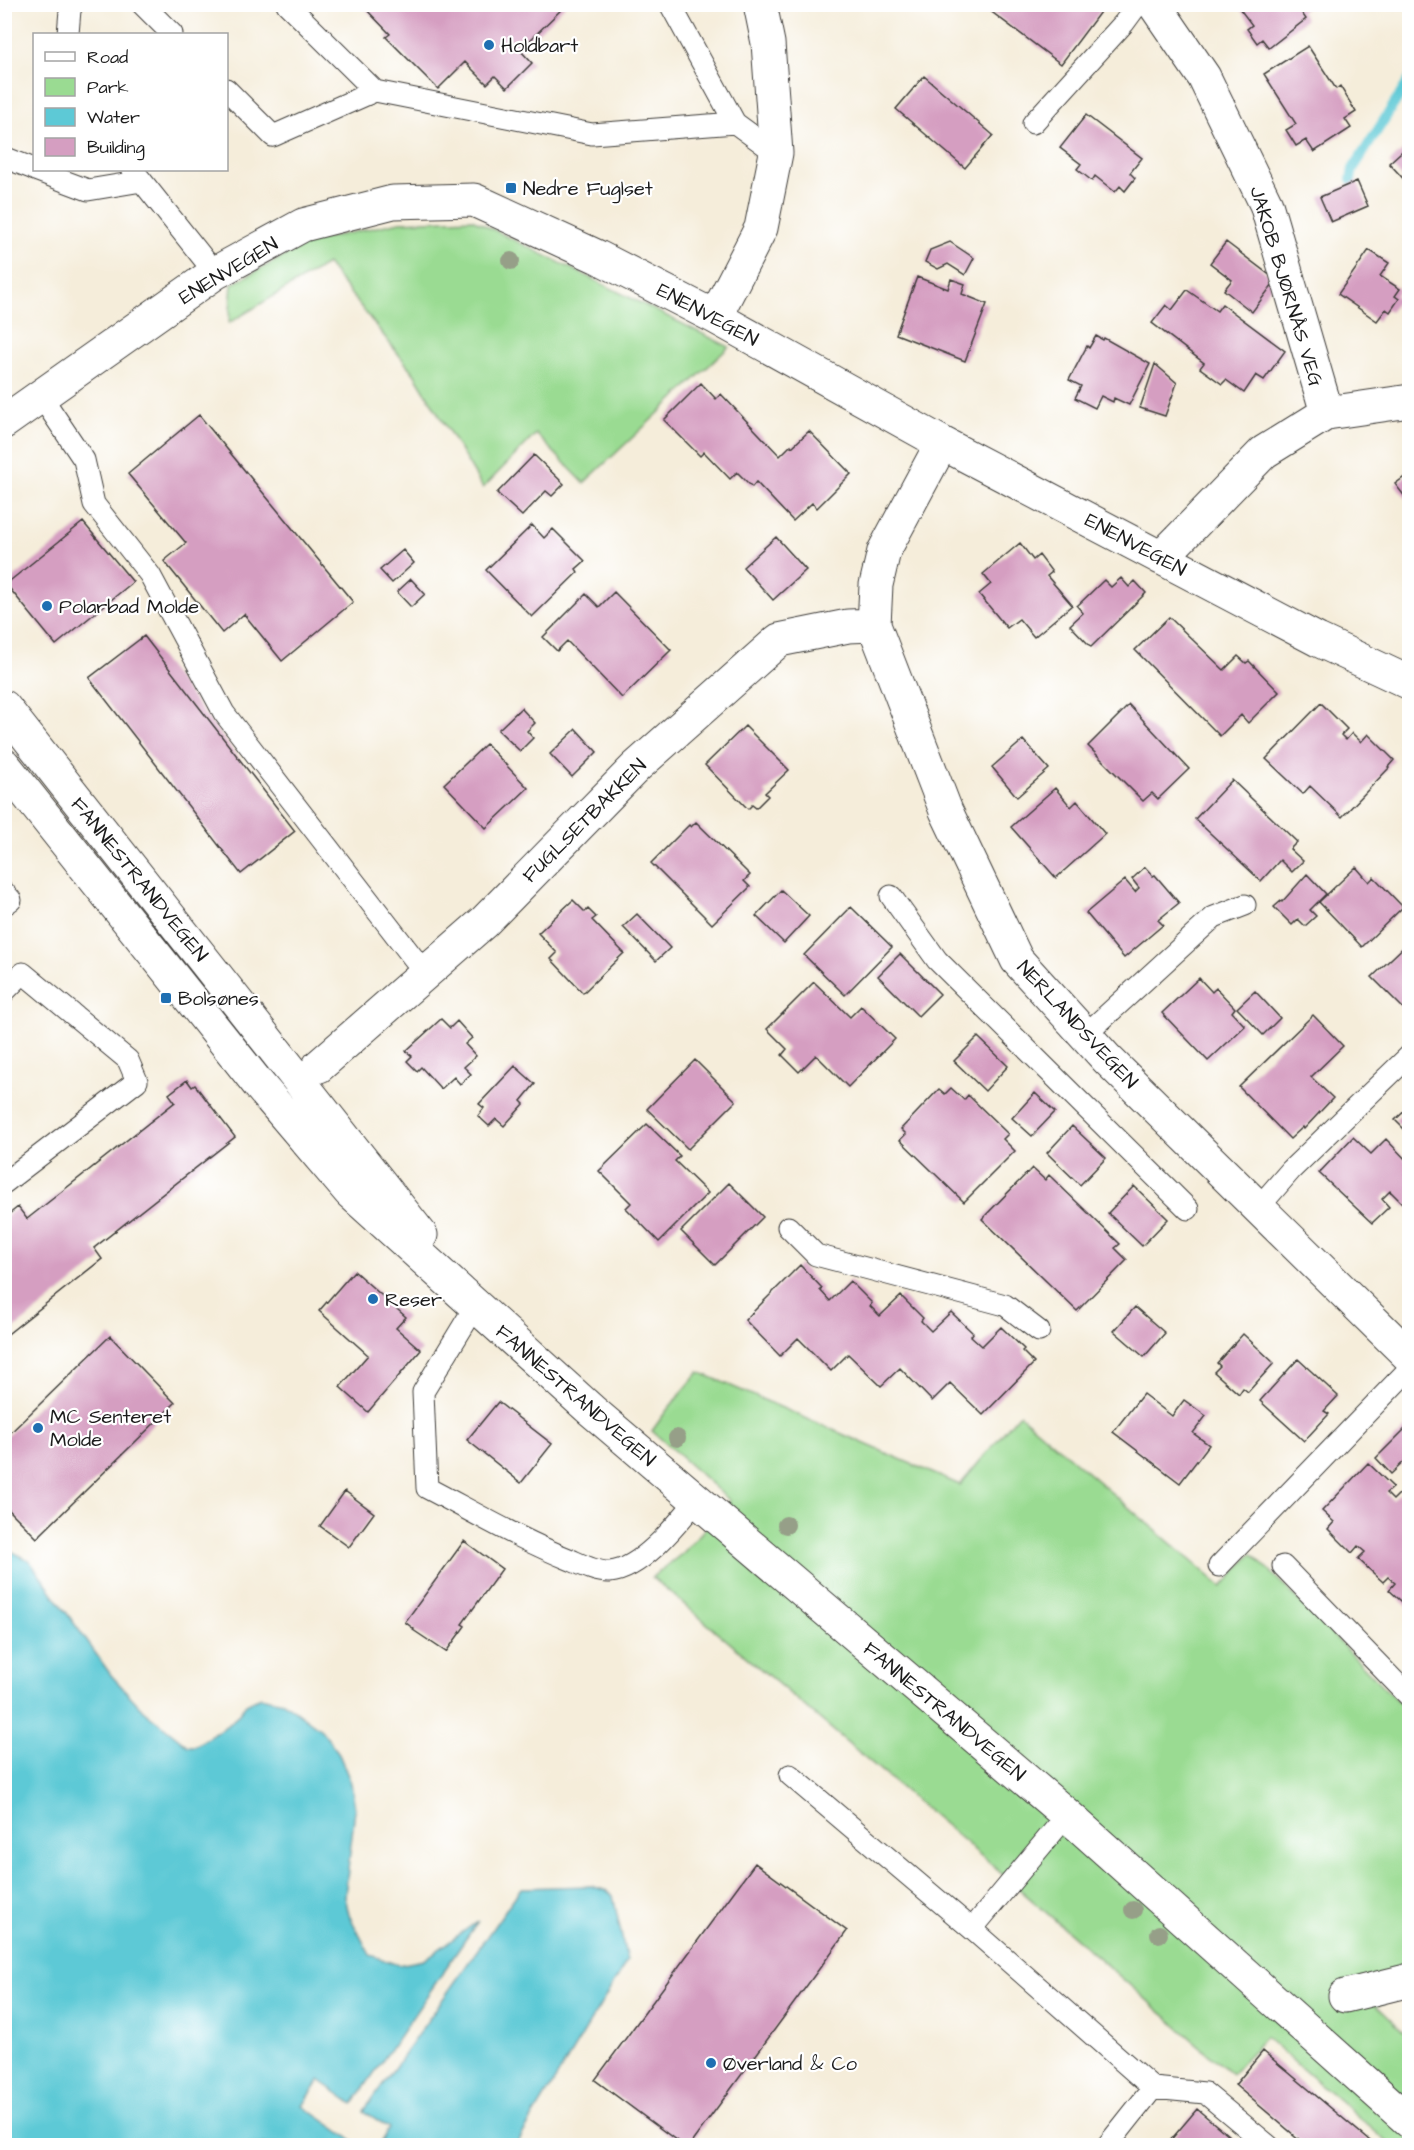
<svg xmlns="http://www.w3.org/2000/svg" width="1414" height="2150" font-family="'Architects Daughter',sans-serif">
	<style>
		.green { fill: #9adb92; stroke: #5b7c57; stroke-width: 1.5 }
		.water { fill: #5dc9d6; stroke: #3c7279; stroke-width: 1.5 }
		.lines { fill: none; stroke-linecap: round; stroke-linejoin: round }
		.stream { stroke: #5dc9d6; stroke-width: 10 }
		.building { fill: #d59ec1 }
		.service-casing { stroke: #3d3b38; stroke-width: 23 }
		.minor-casing { stroke: #3d3b38; stroke-width: 35 }
		.trunk-casing { stroke: #3d3b38; stroke-width: 35 }
		.service { stroke: #fff; stroke-width: 21 }
		.minor { stroke: #fff; stroke-width: 33 }
		.trunk { stroke: #fff; stroke-width: 33 }
		.tree { fill: #969f88 }
		.poi-dot { fill: #1f6fb2; stroke: #fff; stroke-width: 2 }
		.labels { text-anchor: middle; stroke-width: 4.5; stroke-linejoin: round; paint-order: stroke }
		.poi-label { font-size: 20px; fill: #1c1c1c; stroke: #fff; text-anchor: start }
		.street-label { font-size: 20px; fill: #1c1c1c; stroke: #fff }
	</style>
	<rect width="100%" height="100%" fill="#fff"/>
	<filter id="ink" filterUnits="userSpaceOnUse"><feTurbulence type="fractalNoise" baseFrequency=".0167" numOctaves="2"/><feDisplacementMap in="SourceGraphic" scale="12" xChannelSelector="R" yChannelSelector="G"/><feConvolveMatrix kernelMatrix="1 2 1 2 8 2 1 2 1" color-interpolation-filters="sRGB"/></filter>
	<filter id="wash" filterUnits="userSpaceOnUse"><feTurbulence type="fractalNoise" baseFrequency=".008" numOctaves="4" result="noise"/><feDisplacementMap in="SourceGraphic" scale="24" xChannelSelector="R" yChannelSelector="G"/><feGaussianBlur stdDeviation="1.35" result="paint"/><feColorMatrix in="noise" values="0 0 0 0 0 0 0 0 0 0 0 0 0 0 0 0 0 1.4 0 .05"/><feComposite in="paint" operator="in"/></filter>
	<g filter="url(#wash)">
		<rect width="100%" height="100%" fill="#f5edda"/>
		<!-- green -->
		<path class="green" d="M472,219L729,347L584,483L536,434L483,488L415,375L327,264L229,323L232,284L313,241L400,222Z
			M699,1372L960,1485L1019,1414L1222,1587L1252,1553L1409,1713V1996L1376,2005L1409,2037V2145H1391L1265,2037L1232,2074L965,1842L652,1577L683,1553L730,1501L652,1431L667,1410Z"/>
		<!-- water -->
		<path class="water" d="M5,1548L29,1560L111,1675L143,1710L188,1746H195L231,1723L246,1704L260,1697L283,1702L321,1730L338,1752L351,1783L355,1809L345,1896L349,1915L370,1955L398,1965L424,1960L478,1921L353,2104L319,2080L303,2106L359,2145H5Z
			M591,1886L607,1891L613,1896L627,1961L516,2145H379L389,2128L364,2111L521,1888Z"/>
		<g class="lines">
			<!-- stream -->
			<path class="stream" d="M1351,179L1353,169L1410,79"/>
		</g>
		<g id="blocks">
			<!-- building -->
			<path class="building" d="M361,4H567L520,50L532,63L507,88L495,76L487,84L465,62L438,89L386,37L390,34Z
				M981,4H1106L1061,64Z
				M1236,4H1311L1301,12L1306,19L1269,48L1262,39L1257,43L1247,29L1252,25Z
				M1308,46L1336,89L1340,86L1356,112L1345,119L1351,128L1314,152L1306,140L1296,146L1286,130L1296,124L1264,74Z
				M924,76L993,135L965,168L896,109Z
				M1086,115L1142,158L1130,173L1135,178L1125,191L1120,186L1115,192L1095,176L1092,181L1077,169L1081,164L1060,148Z
				M1410,144V186L1389,163Z
				M1357,181L1368,206L1331,222L1320,197Z
				M950,242L974,258L965,275L948,264L938,269L925,262L930,250Z
				M1226,242L1276,280L1252,312L1224,290L1232,280L1210,263Z
				M1369,250L1389,263L1380,276L1400,289L1395,296L1399,299L1390,312L1386,309L1377,321L1338,294Z
				M917,277L948,289L951,279L965,284L962,294L987,304L965,361L896,334Z
				M1187,290L1217,311L1222,304L1285,351L1264,380L1256,375L1244,393L1226,380L1222,384L1200,368L1204,363L1152,323L1166,305L1172,310Z
				M1096,336L1103,340L1104,338L1150,364L1129,405L1114,398L1113,402L1101,396L1095,408L1075,398L1081,386L1069,380L1087,346L1089,348Z
				M1155,364L1177,383L1165,416L1140,408Z
				M701,383L716,399L721,394L780,456L791,445L792,447L809,431L851,474L817,508L812,503L793,521L756,482L752,487L737,472L730,479L704,452L700,456L664,420Z
				M199,415L353,602L282,661L244,614L222,633L164,561L186,543L128,474Z
				M534,455L564,484L552,496L546,491L522,516L497,493Z
				M1410,473V503L1395,484Z
				M83,522L133,582L56,645L6,584Z
				M532,525L544,538L553,529L585,561L576,569L578,572L532,617L486,570Z
				M776,537L806,570L773,600L743,567Z
				M1020,543L1033,560L1039,555L1052,572L1047,576L1072,605L1034,637L1019,619L1007,628L979,594L991,584L983,574Z
				M403,550L414,563L392,583L380,570Z
				M1121,578L1129,587L1135,581L1146,593L1091,647L1070,625L1083,613L1077,606L1104,580L1111,587Z
				M411,579L425,594L411,607L397,592Z
				M614,592L671,650L622,698L567,641L557,651L543,637L586,594L599,607Z
				M1169,617L1224,670L1238,656L1246,663L1249,661L1279,692L1248,723L1241,715L1220,736L1135,650Z
				M144,636L295,831L241,874L89,678Z
				M1321,703L1347,729L1341,735L1346,740L1352,733L1361,742L1368,734L1394,760L1388,767L1389,768L1342,817L1310,786L1303,794L1266,759Z
				M1129,705L1189,769L1158,799L1152,793L1143,801L1088,746Z
				M521,708L535,723L527,731L533,738L520,751L498,730Z
				M745,726L789,770L765,793L768,796L756,808L752,805L748,809L705,765Z
				M576,729L597,752L572,777L550,754Z
				M1023,740L1049,769L1017,797L992,767Z
				M486,744L528,788L486,828L444,784Z
				M1232,780L1297,842L1290,849L1303,861L1292,872L1280,860L1261,881L1195,819Z
				M1055,788L1071,807L1077,801L1105,834L1056,878L1011,827Z
				M696,822L750,875L744,881L750,887L712,924L651,863L689,825L691,827Z
				M1145,867L1153,876L1155,875L1179,903L1158,920L1163,925L1124,958L1086,913L1125,880L1135,892L1139,888L1132,879Z
				M1356,867L1369,882L1374,877L1403,907L1362,947L1319,902Z
				M1307,874L1326,894L1310,910L1316,916L1305,926L1298,919L1292,925L1274,907L1281,901L1282,902Z
				M781,890L809,916L784,943L756,916Z
				M573,900L585,912L588,909L596,917L592,920L624,953L583,993L551,959L557,953L538,933Z
				M851,907L892,947L845,995L804,955Z
				M637,914L670,948L656,961L623,927Z
				M1410,941V1015L1372,977Z
				M900,954L940,994L918,1016L878,976Z
				M1199,978L1212,992L1216,988L1235,1008L1232,1012L1245,1026L1208,1061L1162,1013Z
				M814,982L850,1017L861,1006L895,1039L848,1087L816,1055L799,1072L782,1055L787,1049L767,1029Z
				M1255,991L1280,1018L1263,1035L1237,1008Z
				M1313,1015L1343,1046L1311,1077L1333,1098L1304,1129L1303,1127L1290,1139L1239,1087Z
				M441,1019L450,1028L457,1021L472,1038L465,1044L476,1056L464,1067L471,1074L460,1084L454,1077L441,1089L421,1067L417,1071L407,1061L412,1056L406,1051Z
				M978,1037L1008,1066L985,1091L954,1061Z
				M695,1060L736,1101L688,1149L647,1109Z
				M515,1066L535,1084L521,1101L524,1104L504,1126L496,1119L489,1126L478,1116L484,1108L479,1104Z
				M187,1080L192,1087L195,1085L235,1137L94,1248L102,1259L4,1337V1218L18,1207L27,1219L175,1102L169,1094Z
				M951,1088L964,1100L968,1095L1008,1134L1003,1139L1015,1151L964,1202L900,1140L906,1134L901,1129L939,1089L945,1094Z
				M1035,1093L1055,1112L1032,1136L1012,1118Z
				M1410,1106V1135L1395,1120Z
				M647,1124L680,1156L675,1161L708,1193L659,1242L626,1208L631,1203L599,1171Z
				M1072,1126L1106,1158L1080,1185L1047,1153Z
				M1353,1137L1371,1154L1386,1139L1410,1164V1204L1406,1207L1390,1191L1382,1199L1389,1207L1372,1223L1319,1173Z
				M1032,1168L1045,1180L1049,1175L1120,1244L1115,1248L1127,1260L1077,1311L982,1219Z
				M729,1183L763,1217L715,1265L681,1231Z
				M1134,1186L1168,1219L1142,1246L1108,1213Z
				M800,1265L822,1288L820,1290L830,1301L850,1281L872,1303L870,1306L880,1316L901,1296L923,1318L921,1321L931,1331L951,1312L973,1333L971,1336L982,1346L1001,1327L1024,1349L1022,1351L1034,1363L983,1415L950,1383L932,1401L900,1368L881,1386L848,1354L831,1371L798,1338L780,1356L745,1320Z
				M354,1271L406,1317L396,1328L421,1350L368,1412L340,1387L368,1355L319,1311Z
				M1135,1307L1165,1333L1144,1357L1114,1331Z
				M1243,1334L1274,1363L1248,1392L1243,1388L1239,1394L1214,1372L1220,1366L1217,1363Z
				M110,1336L175,1403L37,1538L4,1505V1439Z
				M1298,1359L1338,1396L1324,1411L1329,1414L1304,1441L1260,1401Z
				M1143,1394L1172,1416L1184,1400L1206,1416L1193,1433L1209,1445L1180,1483L1113,1432Z
				M498,1402L552,1444L521,1483L467,1440Z
				M1408,1426L1410,1428V1456L1391,1474L1376,1458Z
				M1368,1463L1393,1487L1386,1493L1393,1500L1399,1494L1410,1504V1609L1389,1590L1395,1583L1388,1577L1383,1582L1358,1559L1365,1552L1358,1546L1352,1553L1328,1529L1334,1522L1322,1511Z
				M345,1491L374,1513L349,1547L320,1526Z
				M464,1541L502,1569L462,1624L465,1626L446,1652L413,1630L414,1629L405,1622Z
				M755,1863L847,1931L689,2146H684L595,2080Z
				M1263,2051L1376,2146H1307L1235,2085Z
				M1197,2109L1241,2146H1173L1169,2142Z"/>
		</g>
	</g>
	<g filter="url(#ink)">
		<use href="#blocks" fill-opacity="0" stroke="#3d3b38" stroke-width="1.5"/>
		<g class="lines">
			<!-- service casing -->
			<g class="service-casing">
				<path id="service" d="M142,4L172,34
					M287,4L375,91L592,134L735,123
					M670,4L735,123L776,153
					M68,34L70,10L73,4
					M226,89L273,136L375,91
					M1033,123L1124,23L1138,4
					M6,158L34,169
					M35,170L88,190L142,181
					M133,170L215,273
					M41,396L84,460L94,504L150,575L224,713L425,973
					M4,892L11,900L4,905
					M891,896L937,960L1188,1209
					M4,992L23,973L128,1060L137,1081L4,1183
					M1085,1035L1214,917L1245,905
					M1258,1208L1291,1170L1410,1055
					M788,1227L816,1255L1005,1305L1039,1331
					M476,1305L423,1392L427,1488C475,1513 521,1540 571,1560C582,1565 598,1573 610,1572C642,1569 678,1523 697,1500
					M1219,1566L1410,1368
					M1283,1566L1410,1697
					M790,1775L972,1929L1153,2088L1107,2146
					M972,1929L1067,1815
					M1153,2088L1205,2093L1269,2146"/>
			</g>
			<!-- minor casing -->
			<g class="minor-casing">
				<path id="minor" d="M1154,4L1204,77L1266,204L1327,413
					M715,317L761,228L776,153L768,43L760,4
					M4,422L215,273L303,225L393,202L474,200L598,257L715,317L942,443L1318,640L1410,683
					M942,443L884,551L876,585L874,625L946,811L1017,960L1107,1059L1410,1357
					M1161,558L1264,452L1327,413L1410,401
					M319,1066L484,922L636,767L779,640L848,626L874,625
					M1345,1996L1410,1980"/>
			</g>
			<!-- trunk casing -->
			<g class="trunk-casing">
				<path id="trunk" d="M4,707L421,1235
					M4,765L259,1085L350,1192L591,1410L1067,1815L1410,2122"/>
			</g>
			<!-- service -->
			<use href="#service" class="service"/>
			<!-- minor -->
			<use href="#minor" class="minor"/>
			<!-- trunk -->
			<use href="#trunk" class="trunk"/>
		</g>
		<!-- trees -->
		<g class="tree">
			<circle cx="511" cy="261" r="9"/>
			<circle cx="677" cy="1438" r="9"/>
			<circle cx="786" cy="1525" r="9"/>
			<circle cx="1133" cy="1910" r="9"/>
			<circle cx="1159" cy="1934" r="9"/>
		</g>
	</g>
	<!-- markers -->
	<g class="poi-dot">
		<circle cx="489" cy="45" r="6"/>
		<rect x="505" y="182" width="12" height="12" rx="3"/>
		<circle cx="47" cy="606" r="6"/>
		<rect x="160" y="992" width="12" height="12" rx="3"/>
		<circle cx="373" cy="1299" r="6"/>
		<circle cx="38" cy="1428" r="6"/>
		<circle cx="711" cy="2063" r="6"/>
	</g>
	<g class="labels">
		<!-- poi labels -->
		<g class="poi-label">
			<text x="501" y="52">Holdbart</text>
			<text x="523" y="195">Nedre Fuglset</text>
			<text x="59" y="613">Polarbad Molde</text>
			<text x="178" y="1005">Bolsønes</text>
			<text x="385" y="1306">Reser</text>
			<text x="50" y="1423">MC Senteret<tspan x="50" dy="23">Molde</tspan></text>
			<text x="723" y="2070">Øverland &amp; Co</text>
		</g>
		<!-- street labels -->
		<g class="street-label">
			<text transform="translate(228 270) rotate(-31)" y="7">ENENVEGEN</text>
			<text transform="translate(1287 286) rotate(73)" y="7">JAKOB BJØRNÅS VEG</text>
			<text transform="translate(708 314) rotate(28)" y="7">ENENVEGEN</text>
			<text transform="translate(1136 544) rotate(28)" y="7">ENENVEGEN</text>
			<text transform="translate(584 820) rotate(-45)" y="7">FUGLSETBAKKEN</text>
			<text transform="translate(140 879) rotate(51)" y="7">FANNESTRANDVEGEN</text>
			<text transform="translate(1078 1024) rotate(47)" y="7">NERLANDSVEGEN</text>
			<text transform="translate(576 1395) rotate(41)" y="7">FANNESTRANDVEGEN</text>
			<text transform="translate(945 1711) rotate(40)" y="7">FANNESTRANDVEGEN</text>
		</g>
	</g>
	<!-- margin -->
	<rect width="1414" height="2150" fill="none" stroke="#fff" stroke-width="24"/>
	<!-- legend -->
	<rect x="33" y="33" width="195" height="138" fill="#ffffff" stroke="#a4a4a4" stroke-width="1.5"/>
	<rect x="45" y="52" width="30" height="9" fill="#ffffff" stroke="#a4a4a4" stroke-width="1.5"/>
	<text x="87" y="63" font-size="18" fill="#1c1c1c">Road</text>
	<rect x="45" y="78" width="30" height="18" fill="#9adb92" stroke="#a4a4a4" stroke-width="1.5"/>
	<text x="87" y="93" font-size="18" fill="#1c1c1c">Park</text>
	<rect x="45" y="108" width="30" height="18" fill="#5dc9d6" stroke="#a4a4a4" stroke-width="1.5"/>
	<text x="87" y="123" font-size="18" fill="#1c1c1c">Water</text>
	<rect x="45" y="138" width="30" height="18" fill="#d59ec1" stroke="#a4a4a4" stroke-width="1.5"/>
	<text x="87" y="153" font-size="18" fill="#1c1c1c">Building</text>
</svg>
